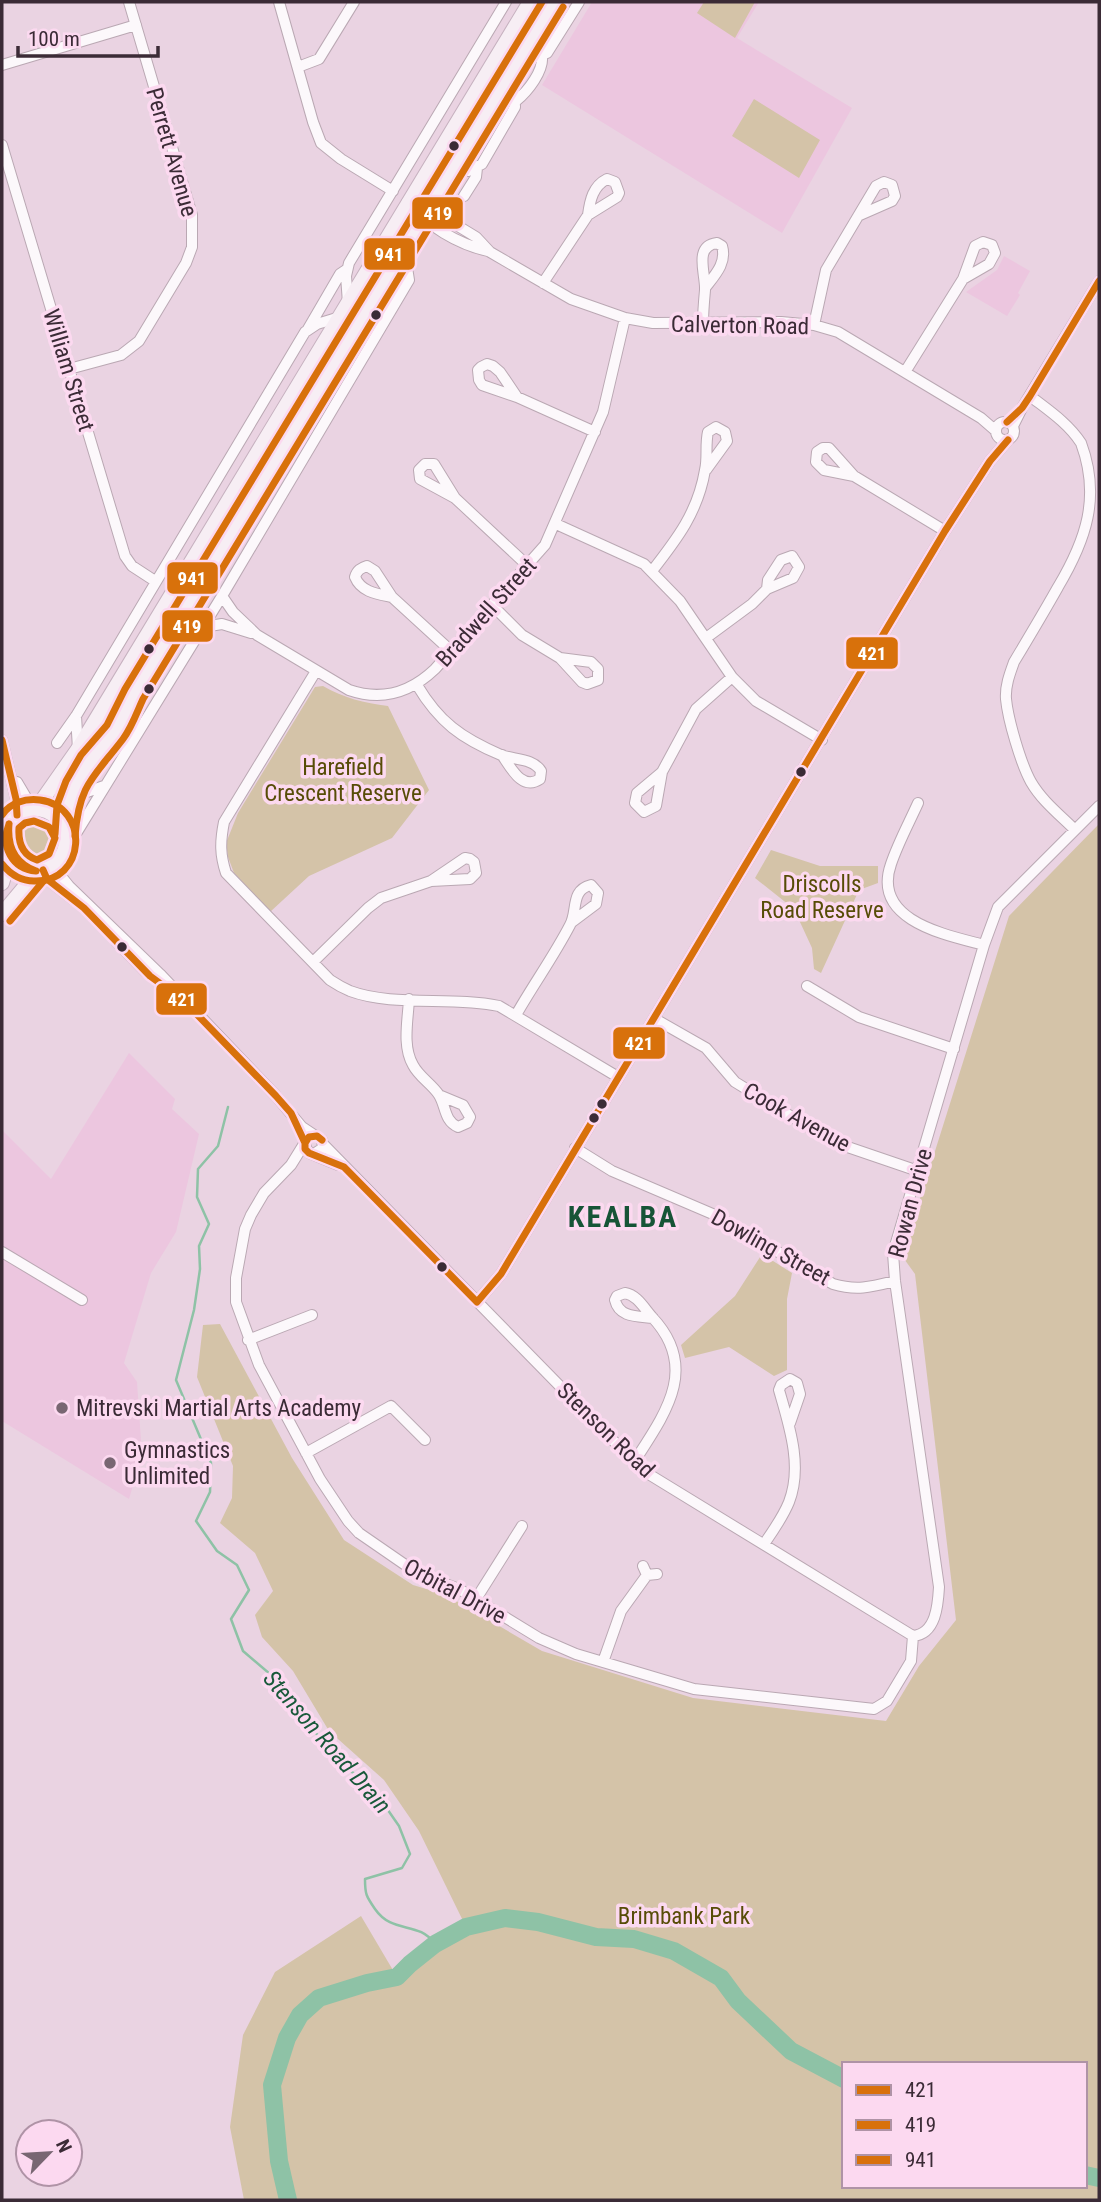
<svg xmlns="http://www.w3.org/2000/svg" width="1101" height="2202" font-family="'Roboto Condensed',sans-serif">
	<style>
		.built { fill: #ecc6df }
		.green { fill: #d4c3a8; fill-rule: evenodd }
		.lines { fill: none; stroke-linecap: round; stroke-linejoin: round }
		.stream { stroke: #8ec2a6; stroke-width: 2.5 }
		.river { stroke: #8ec2a6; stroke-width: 18 }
		.minor-casing { stroke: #baa8b3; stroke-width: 12 }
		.major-casing { stroke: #c6b1bf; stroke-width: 16 }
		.minor { stroke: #fcf8fb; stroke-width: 10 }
		.major { stroke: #f7eef4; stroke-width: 14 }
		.bus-1-casing { stroke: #fcd9f0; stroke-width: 12 }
		.bus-2-casing { stroke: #fcd9f0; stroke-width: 12 }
		.bus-3-casing { stroke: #fcd9f0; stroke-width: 12 }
		.bus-1 { stroke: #d8710b; stroke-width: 7 }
		.bus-2 { stroke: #d8710b; stroke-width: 7 }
		.bus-3 { stroke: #d8710b; stroke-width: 7 }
		.bus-dot { fill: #3b2b36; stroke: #fcd9f0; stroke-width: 2.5 }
		.poi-dot { fill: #786672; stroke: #fcd9f0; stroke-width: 2.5 }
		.labels { text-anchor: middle; stroke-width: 7; stroke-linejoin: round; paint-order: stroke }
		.street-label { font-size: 23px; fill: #3b2b36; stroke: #fcd9f0 }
		.park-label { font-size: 23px; fill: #574c07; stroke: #fcd9f0 }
		.poi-label { font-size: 23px; fill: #3b2b36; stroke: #fcd9f0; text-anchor: start }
		.water-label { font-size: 24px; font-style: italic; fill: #19593a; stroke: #fcd9f0 }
		.district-label { font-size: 30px; font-weight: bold; letter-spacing: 2px; fill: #175437; stroke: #fcd9f0 }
		.line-badge { stroke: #fcd9f0; stroke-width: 2.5 }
		.badge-label { font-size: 19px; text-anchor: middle; font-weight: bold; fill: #fff }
	</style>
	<rect width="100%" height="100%" fill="#ead3e2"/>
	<!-- built -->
	<path class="built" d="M592,2H759L737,38L852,108L782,233L542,85Z
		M1004,256L1030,271L1018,293L1020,295L1007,316L966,292L997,270Z
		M129,1053L175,1099L172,1109L199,1134L176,1232L151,1273L124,1363L137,1382L142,1455L129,1499L2,1421V1130L51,1179Z"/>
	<!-- green -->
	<path class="green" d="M704,2H755L735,38L697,13Z
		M754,99L820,140L799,178L732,136Z
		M323,686C344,698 364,703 388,706L429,790L392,838L309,876L270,912L234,873L228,857L226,843L238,813L315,687Z
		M14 841a21 21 0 1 1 42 0a21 21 0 1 1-42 0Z
		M1099,824V2200H244L230,2127L243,2035L275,1972L361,1916L397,1977L435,1944L466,1927L419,1831L384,1780L329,1731L293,1671L262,1637L255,1615L273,1591L255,1553L220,1523L232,1498L233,1466L197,1377L203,1325L220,1324L292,1458L344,1540L413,1585L446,1595L542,1651L693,1698L886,1721L919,1666L956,1620L915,1274L902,1256L1009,916ZM844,2064H1085V2186H844Z
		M771,850L820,866H878V883L859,890L821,973L814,969L812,948L794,909L755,878Z
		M762,1254L792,1273L787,1299V1370L774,1376L729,1347L685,1358L681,1345L735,1296Z"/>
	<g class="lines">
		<!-- stream -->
		<path class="stream" d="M228,1107L218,1146L198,1169L197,1197L209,1224L199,1246L200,1269L194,1310L176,1380L211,1463L210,1492L196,1521L217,1551L237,1565L249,1590L231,1619L243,1651L284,1686L306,1722L346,1767L374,1790L399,1826L410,1854L402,1868L365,1879C365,1894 366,1896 375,1909C393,1935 418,1920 435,1944"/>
		<!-- river -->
		<path class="river" d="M1085,2175L1099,2178
			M288,2200L279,2161L272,2085L287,2038L300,2015L319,1998L367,1983L397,1977L410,1964L435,1944L466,1927L505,1918L538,1922L596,1937L634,1939L674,1951L721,1978L738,2001L791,2051L844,2079"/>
		<!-- minor casing -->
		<g class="minor-casing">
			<path id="minor" d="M279,2L313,122L321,143L341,159L393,191
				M518,62L547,53L579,2
				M2,65L136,25
				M298,67L319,59L354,2
				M516,101C528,91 544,71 542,55
				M2,145L125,556L132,566L155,581
				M464,196L476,177L477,168
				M407,202L435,212L476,237L490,252L571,299L625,318L653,323L781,322L814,325L838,332L981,418L996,431
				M407,202C428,226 457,244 488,251
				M451,222L449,210L451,171H468L482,164L515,107L513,69
				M543,283L588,215L617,197L619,193L615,182L607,179C593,186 590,200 588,215
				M348,303L346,276L349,263L506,2
				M703,323C703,312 704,301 705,290C706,274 693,246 717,243L722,246C727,263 715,275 705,288
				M814,325L826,270L876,186L884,182L892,185L895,196L892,201L860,215
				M308,329L340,274L346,270
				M69,369L121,355L139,341L186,263L192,247V215L129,2
				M905,372L963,279L975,246L983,242L992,245L995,253L989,264L963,279
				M1030,396C1048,410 1068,423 1081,443C1101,497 1086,540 1058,587C1044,612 1029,637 1014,662C1010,673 1005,686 1006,699C1008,720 1021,764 1031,782C1042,801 1060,815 1075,830
				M517,397L500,372L493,366L487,364L481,367L478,370L479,380L482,385L517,397L595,432
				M996 431a9 9 0 1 1 18 0a9 9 0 1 1-18 0Z
				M1013,426L1022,408L1099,281
				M854,476L824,470L816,462L817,452L823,448H829L854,476L945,531
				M455,498L420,479L419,470L425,464H434L455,498L528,566
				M556,524L644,564L680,601L732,677L756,701L822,740
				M652,571C677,539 698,512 705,470C708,458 705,444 708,432L716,427L725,432L727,441L706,470
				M222,596L233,612L257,635L349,690C381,701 410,693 435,669L545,545L603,412L625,318
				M392,597C377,594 361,592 355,577C357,570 361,568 367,566L375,571L392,597L451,651
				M492,605L522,635L560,658L582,682L587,684L598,680V669L591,662L560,658
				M203,627L222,624L251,633
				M706,638L752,604L767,589L793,578L799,567L792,556L781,560L768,580L767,589
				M316,671L224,822C220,842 220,855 226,873L330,980C336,984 343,988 350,991C393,1007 452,996 499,1006L618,1077
				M417,685C439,722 461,738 501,755C514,760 533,758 541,771L540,779C522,791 511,768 502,755
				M76,716L78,749
				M2,740L16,799L17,815
				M57,743L76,716L305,332L317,324L340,317
				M662,772L637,793L635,803L644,812L656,806L662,772L696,709L732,677
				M17,782L33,809
				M70,798L104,786
				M918,803C909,823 898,843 891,864C871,921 947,935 984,945
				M77,832L222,596L409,280L404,249
				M56,863L60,875L69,886L160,974L276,1096L302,1127L314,1135
				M43,870L47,879L74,900
				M116,941L145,971L165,987
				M313,962L368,908L381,898L431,881L465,858L470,859L474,862L476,873L470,879L431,881
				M807,986L859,1017L954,1049
				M409,999C408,1020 402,1046 413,1065C419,1077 432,1084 439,1095C446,1106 444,1121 458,1127L467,1123L470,1117L463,1105L439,1095
				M516,1015C533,985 554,956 570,925C578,911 570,890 591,885L598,893L596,904L572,922
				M655,1019L706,1048L735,1082L833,1142L918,1171
				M306,1140L305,1146L309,1153L338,1165
				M304,1144L291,1165L264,1193L251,1215L245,1229L236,1278V1302L259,1365L320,1479L348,1521L359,1533L417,1573L459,1589L539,1638L576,1654L694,1689L874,1709L887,1701L911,1661L913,1636
				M324,1145L642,1470L913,1636
				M575,1148L612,1171L715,1215L833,1284C857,1291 871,1287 895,1281
				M314,1154L323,1148L322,1140
				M2,1252L82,1300
				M477,1302L501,1274L945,531L990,461L1008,440
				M248,1340L312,1315
				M306,1453L391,1406L425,1440
				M634,1462C665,1414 700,1368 652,1317C644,1308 637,1295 625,1293L617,1296L615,1300C619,1318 638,1316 653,1318
				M764,1544C773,1531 783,1517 789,1502C803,1466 789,1425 779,1390L781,1385L790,1379L797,1383L800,1394L790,1423
				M643,1566L647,1575L657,1574
				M476,1599L522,1526
				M913,1636C936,1634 938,1605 939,1587L895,1281L893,1253L984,945L998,907L1099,806
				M603,1662L621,1611L647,1575"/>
		</g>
		<!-- major casing -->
		<g class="major-casing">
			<path id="major" d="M36,809L78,749L530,2
				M4 840a31 31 0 1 1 62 0a31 31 0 1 1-62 0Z
				M65,835L67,807L75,786L90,761L116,731L134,694L554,2
				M2,883L5,873L6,851
				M2,914L38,871"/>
		</g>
		<!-- minor -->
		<use href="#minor" class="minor"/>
		<!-- major -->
		<use href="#major" class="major"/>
		<!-- bus-1 casing -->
		<g class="bus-1-casing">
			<path id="bus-1" d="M1007,422L1022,408L1030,396L1099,281
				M2,740L16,799L17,815
				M9,824C7,846 14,863 36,871
				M9,824C0,846 12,869 36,871
				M43,870L47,879L84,908L150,976L184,1001L276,1096L291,1113L305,1143
				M322,1140L317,1136L309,1137L305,1143V1149L309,1153L344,1167L477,1302
				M477,1302L501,1274L945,531L990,461L1008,440"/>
		</g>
		<!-- bus-2 casing -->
		<g class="bus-2-casing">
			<path id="bus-2" d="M34,821L49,827L55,838L49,854L37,860C23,855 18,843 19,828L25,823Z
				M75,836C79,784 94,777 123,739C132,727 137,712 143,699L563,7
				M10,921L46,878"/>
		</g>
		<!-- bus-3 casing -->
		<g class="bus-3-casing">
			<path id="bus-3" d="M2,815C10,803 25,798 40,800C91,807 86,883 34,881C21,881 10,874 2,864
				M55,834L57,805L66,781L81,755L107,725L125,689L542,2"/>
		</g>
		<!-- bus-1 -->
		<use href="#bus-1" class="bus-1"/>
		<!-- bus-2 -->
		<use href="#bus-2" class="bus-2"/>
		<!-- bus-3 -->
		<use href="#bus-3" class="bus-3"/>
	</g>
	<!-- markers -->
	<g class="bus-dot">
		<circle cx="454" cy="146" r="6"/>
		<circle cx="376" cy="315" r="6"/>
		<circle cx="149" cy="649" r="6"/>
		<circle cx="149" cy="689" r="6"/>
		<circle cx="801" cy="772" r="6"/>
		<circle cx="122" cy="947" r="6"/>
		<circle cx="602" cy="1104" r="6"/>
		<circle cx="594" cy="1118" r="6"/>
		<circle cx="442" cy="1267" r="6"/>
	</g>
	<g class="poi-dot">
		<circle cx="62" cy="1408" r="7"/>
		<circle cx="110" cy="1463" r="7"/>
	</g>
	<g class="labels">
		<!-- street labels -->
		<g class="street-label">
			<text transform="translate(172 152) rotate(74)" y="8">Perrett Avenue</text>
			<text transform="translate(740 325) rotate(1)" y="8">Calverton Road</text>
			<text transform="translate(69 370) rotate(73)" y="8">William Street</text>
			<text transform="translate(486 612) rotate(-48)" y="8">Bradwell Street</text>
			<text transform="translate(797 1117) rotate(29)" y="8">Cook Avenue</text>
			<text transform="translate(910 1203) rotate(-75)" y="8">Rowan Drive</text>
			<text transform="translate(771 1247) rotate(29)" y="8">Dowling Street</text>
			<text transform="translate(606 1430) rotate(44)" y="8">Stenson Road</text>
			<text transform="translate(455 1591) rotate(28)" y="8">Orbital Drive</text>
		</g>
		<!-- park labels -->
		<g class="park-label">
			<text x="343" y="775">Harefield<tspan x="343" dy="26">Crescent Reserve</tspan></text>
			<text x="822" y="892">Driscolls<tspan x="822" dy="26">Road Reserve</tspan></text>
			<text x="684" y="1924">Brimbank Park</text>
		</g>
		<!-- poi labels -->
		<g class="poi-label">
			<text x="76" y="1416">Mitrevski Martial Arts Academy</text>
			<text x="124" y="1458">Gymnastics<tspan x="124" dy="26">Unlimited</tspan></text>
		</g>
		<!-- water labels -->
		<g class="water-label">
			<text transform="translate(327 1742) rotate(49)" y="8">Stenson Road Drain</text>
		</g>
		<!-- district labels -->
		<g class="district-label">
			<text x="623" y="1227">KEALBA</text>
		</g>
	</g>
	<g class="line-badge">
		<rect x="411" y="196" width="53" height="34" rx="7" fill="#d8710b"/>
		<rect x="363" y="237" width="53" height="34" rx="7" fill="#d8710b"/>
		<rect x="166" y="561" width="53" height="34" rx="7" fill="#d8710b"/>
		<rect x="161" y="609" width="53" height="34" rx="7" fill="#d8710b"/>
		<rect x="845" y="636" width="54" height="34" rx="7" fill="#d8710b"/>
		<rect x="155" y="982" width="53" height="34" rx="7" fill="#d8710b"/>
		<rect x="612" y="1026" width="54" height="34" rx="7" fill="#d8710b"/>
	</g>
	<g class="badge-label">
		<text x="438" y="220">419</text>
		<text x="389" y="261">941</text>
		<text x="192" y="585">941</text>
		<text x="187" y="633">419</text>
		<text x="872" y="660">421</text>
		<text x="182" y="1006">421</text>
		<text x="639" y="1050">421</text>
	</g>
	<!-- border -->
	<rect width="1101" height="2202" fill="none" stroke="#3b2b36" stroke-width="7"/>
	<!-- legend -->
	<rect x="842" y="2062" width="245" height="126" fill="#fcd9f0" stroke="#af93a6" stroke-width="2"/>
	<rect x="856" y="2085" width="35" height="10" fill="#d8710b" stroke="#af93a6" stroke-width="2"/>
	<text x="905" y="2097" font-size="21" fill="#3b2b36">421</text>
	<rect x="856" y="2120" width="35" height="10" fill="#d8710b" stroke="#af93a6" stroke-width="2"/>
	<text x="905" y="2132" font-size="21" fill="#3b2b36">419</text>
	<rect x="856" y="2155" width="35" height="10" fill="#d8710b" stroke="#af93a6" stroke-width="2"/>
	<text x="905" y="2167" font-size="21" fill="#3b2b36">941</text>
	<!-- north arrow -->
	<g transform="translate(49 2153) rotate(65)"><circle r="33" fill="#fcd9f0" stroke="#af93a6" stroke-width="2"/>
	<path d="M0-5L12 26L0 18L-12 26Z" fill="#786672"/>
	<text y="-10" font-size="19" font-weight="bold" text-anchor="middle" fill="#3b2b36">N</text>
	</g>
	<!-- scale -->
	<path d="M18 46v10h140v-10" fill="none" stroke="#3b2b36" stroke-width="3.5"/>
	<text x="28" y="46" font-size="21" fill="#3b2b36" stroke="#fcd9f0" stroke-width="5" paint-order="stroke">100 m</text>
</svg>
